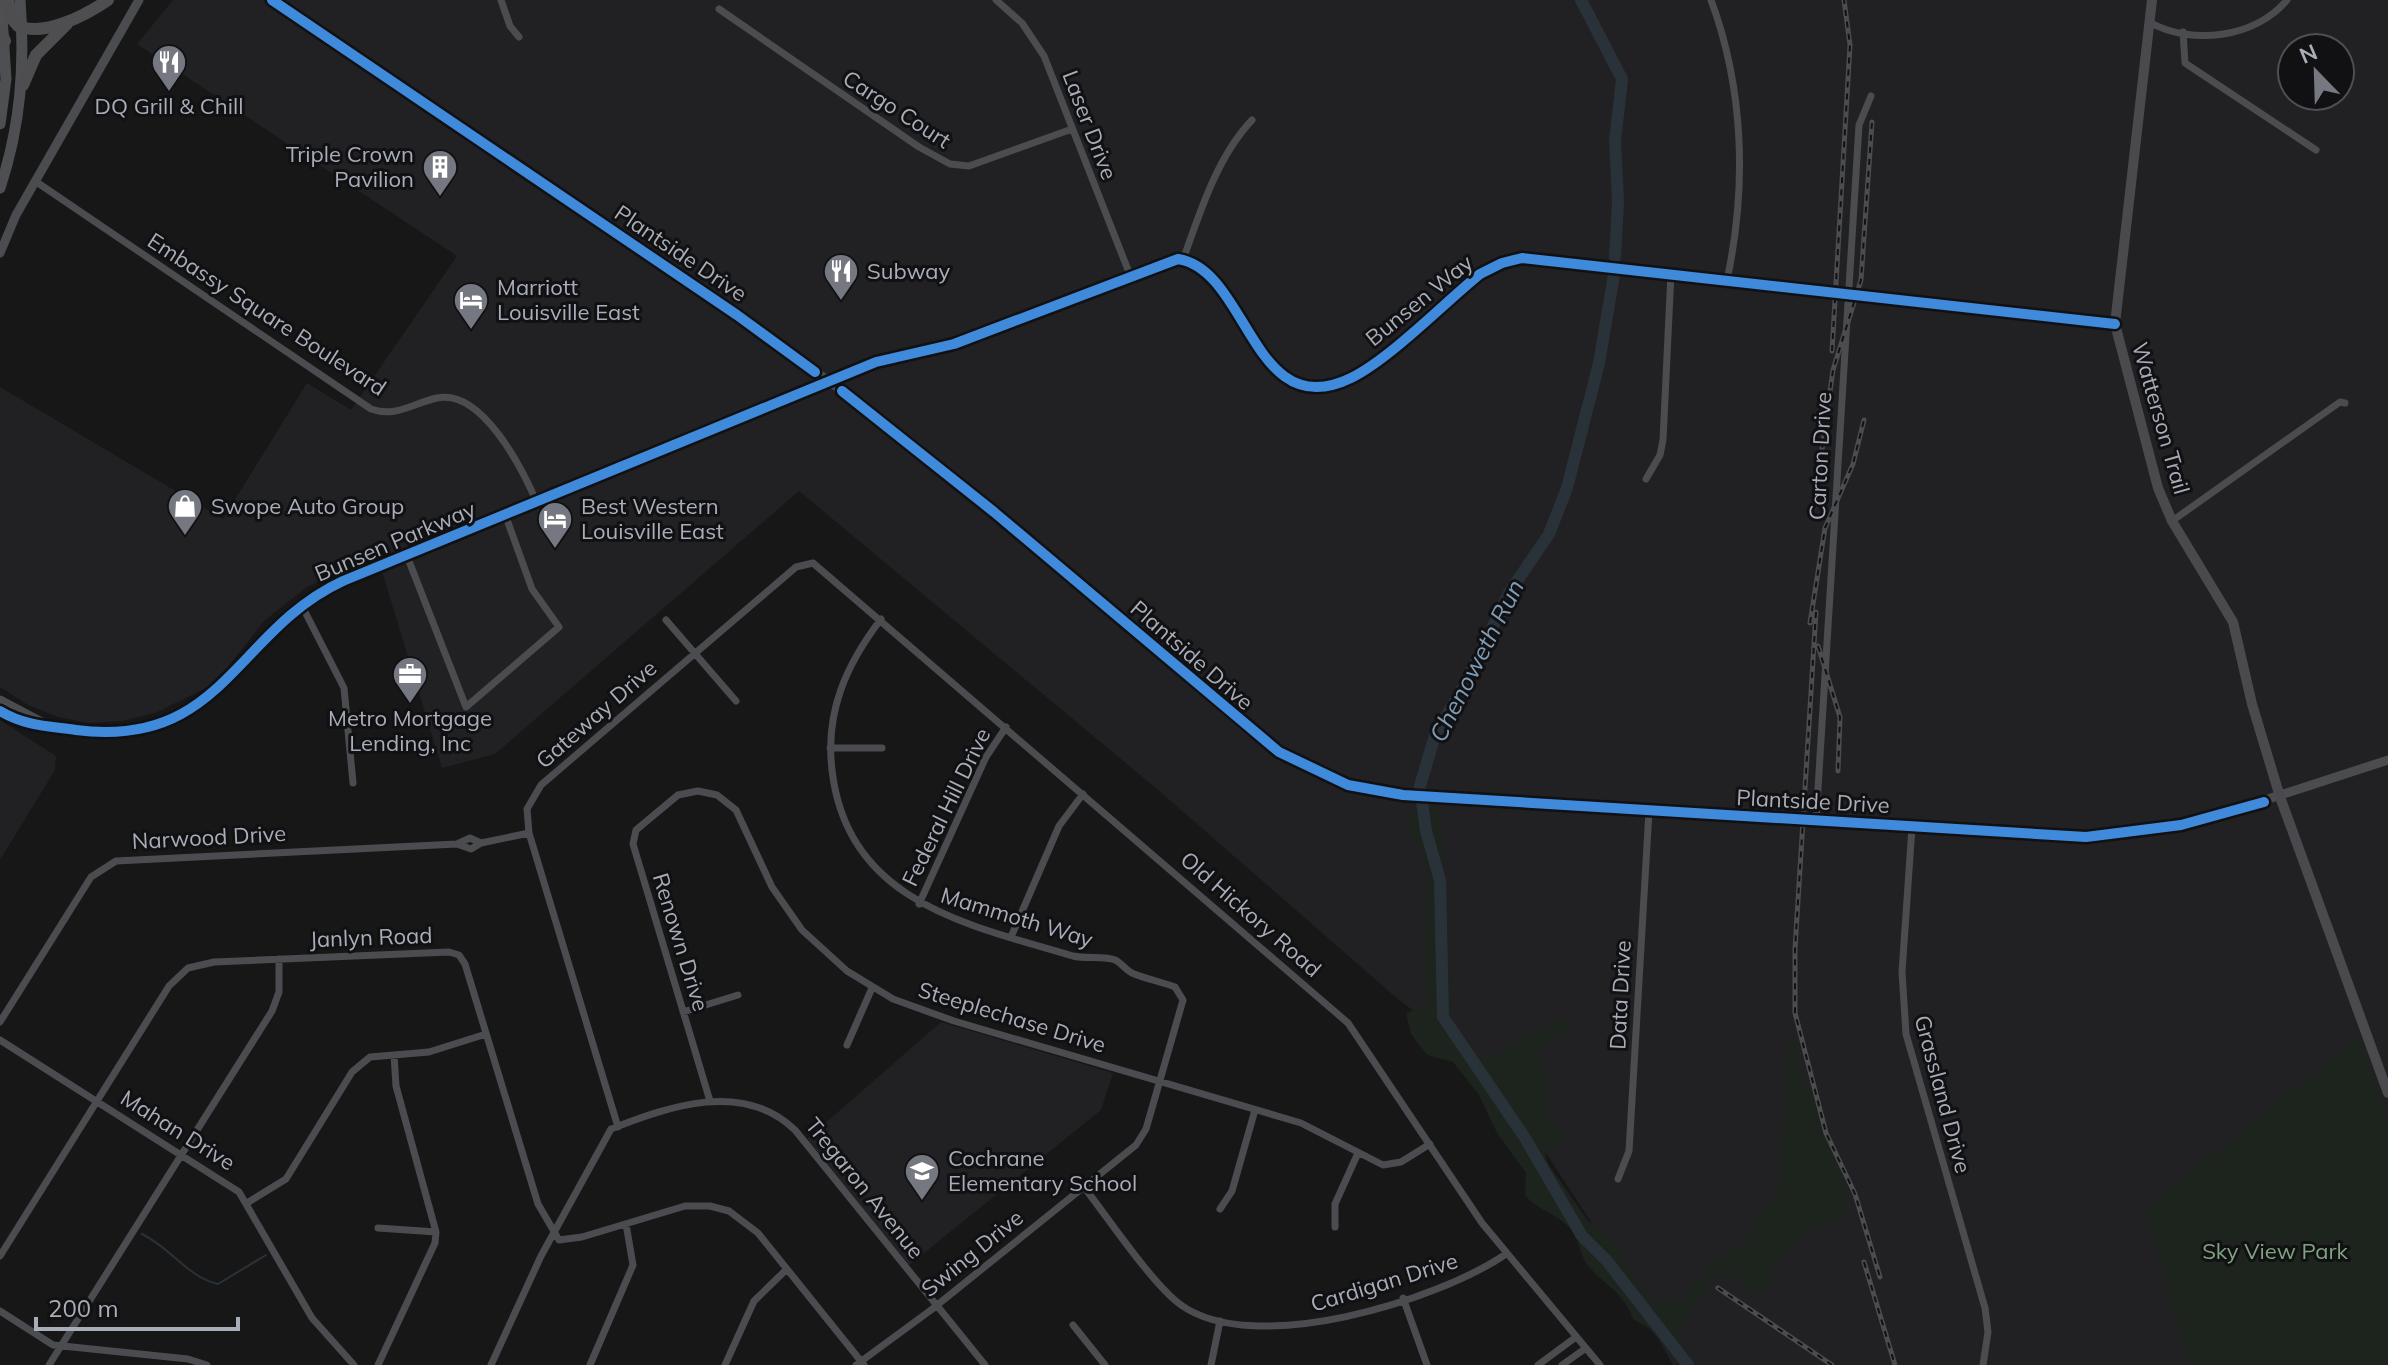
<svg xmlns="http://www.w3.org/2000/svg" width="2388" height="1365" font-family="Mulish,sans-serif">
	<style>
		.built { fill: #212123; fill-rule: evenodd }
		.green { fill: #1d241e }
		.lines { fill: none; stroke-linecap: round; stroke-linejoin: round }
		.stream { stroke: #2a3239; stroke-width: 2 }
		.river { stroke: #2a3239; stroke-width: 12 }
		.minor { stroke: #4b4c50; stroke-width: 7 }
		.tertiary { stroke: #4b4c50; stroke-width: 9 }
		.secondary { stroke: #4a4a4e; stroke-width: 10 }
		.primary { stroke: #4d4f52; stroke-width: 11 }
		.motorway { stroke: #4e4e51; stroke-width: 12 }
		.rail-casing { stroke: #4b4c4f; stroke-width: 5 }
		.rail { stroke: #111113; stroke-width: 2; stroke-dasharray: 6; stroke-linecap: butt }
		.cycleway-casing { stroke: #111113; stroke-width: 15 }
		.cycleway { stroke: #408adc; stroke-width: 10 }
		.labels { text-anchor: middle; stroke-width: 6; stroke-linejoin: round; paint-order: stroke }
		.poi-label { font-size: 22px; fill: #a8adb8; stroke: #111113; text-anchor: start }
		.street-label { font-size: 22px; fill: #a8adb8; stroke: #111113 }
		.park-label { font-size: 22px; fill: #7fa381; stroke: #111113 }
		.water-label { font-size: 24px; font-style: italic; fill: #7f9bb3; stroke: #111113 }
	</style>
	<rect width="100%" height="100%" fill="#171717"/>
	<!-- built -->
	<path class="built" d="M173,0H2388V1365H1673L1601,1237L1488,1065L1399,1000L1158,790L799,491L495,754L442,768L377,555L307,587L265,620L226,669L206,688L155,713L122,721L89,723L58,717L28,705L0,687V387L223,519L307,383L351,410L457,256L137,44ZM2292,48H2340V96H2292Z
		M0,720L56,756L55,770L0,860Z
		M941,1022L1113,1073L1101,1110L908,1266L807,1139Z"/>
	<!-- green -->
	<path class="green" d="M1414,810L1438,811L1441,815L1452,1019L1465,1043L1478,1058L1487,1059L1558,1020L1570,1022V1029L1543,1045L1536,1055C1547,1081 1556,1082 1546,1110L1566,1136L1545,1151L1547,1162L1588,1221L1611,1238L1647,1298L1656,1304L1684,1302L1690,1284L1703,1280L1710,1261L1742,1245L1779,1189L1790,1040H1794C1797,1052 1798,1065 1803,1076C1823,1122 1856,1170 1845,1221C1809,1225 1792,1239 1774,1270C1769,1281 1765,1289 1755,1296L1733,1276L1716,1278L1677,1327L1684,1348L1667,1349L1650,1329L1633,1319C1624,1293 1606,1286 1589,1267C1580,1258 1580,1239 1570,1228C1557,1214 1537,1210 1525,1195L1526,1173L1497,1133L1479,1095L1453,1062L1427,1055L1411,1034L1406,1013L1429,1003C1430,991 1425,979 1425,966C1423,941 1432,888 1427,867C1423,848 1399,829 1414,810Z
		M2359,1036L2388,1120V1365H2191L2144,1210Z"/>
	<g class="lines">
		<!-- stream -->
		<path class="stream" d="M142,1234C171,1248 189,1278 218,1284L266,1255"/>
		<!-- river -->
		<path class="river" d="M1581,0L1622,79L1615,141L1618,201L1615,257
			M1614,275L1599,363L1567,488L1549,534L1509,593L1464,686L1435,735L1420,786L1426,831L1440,880L1443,1017L1525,1138L1582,1236L1607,1261L1688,1365"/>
		<!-- minor -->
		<path class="minor" d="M501,0L510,26L519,37
			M996,0L1022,23L1044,56L1130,275
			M1711,0C1744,89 1747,187 1727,280
			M719,9L919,147L950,164L969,166L1072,129
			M2149,22C2192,46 2255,38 2287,0
			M2183,32L2185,63L2316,150
			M35,181L371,409C396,418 413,403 437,398C482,388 523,470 537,503
			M1183,260C1200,212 1217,157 1252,120
			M1646,479L1660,455L1663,440L1671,273
			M2172,521L2340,402L2345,403
			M407,556L466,707L559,627L532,589L506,517
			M301,604L344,688L353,783
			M666,620L736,701
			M830,748H882
			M1816,821L1859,125L1871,96
			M1912,827L1902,972L1906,1034L1985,1308L1988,1332L1983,1365
			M457,844L471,849L481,843L529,833
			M919,904L986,757L1006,727
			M1011,937L1059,826L1083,794
			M683,1012L738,995
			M0,1022L91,877L116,861L457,844L470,838L481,843
			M0,1040L239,1192L312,1318L354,1365
			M847,1045L872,988
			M710,1101L633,844L636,830L678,795L698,791L717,795L736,810L772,887L802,930L847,971L893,999L954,1021L1301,1123L1383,1165L1401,1162L1430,1144
			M618,1127L529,833L527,809L541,785L796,567L813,563L1348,1023L1482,1223L1600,1365
			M1618,1179L1629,1151L1649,811
			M1084,1187C1108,1218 1153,1285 1181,1305C1255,1358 1439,1300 1506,1254
			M247,1203L286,1179L352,1072L370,1057L429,1052L486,1034
			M1220,1209L1232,1191L1255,1110
			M1335,1227V1204L1358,1153
			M378,1228L436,1232
			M0,1256L169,986L188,968L214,962L449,952L459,955L465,964L538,1204L559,1240L582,1237L685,1206H710L729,1211L758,1233L864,1365
			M1403,1298L1427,1365
			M0,1311L53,1345L188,1359L207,1365
			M1073,1325L1105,1365
			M49,1365L272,1011L279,992V959
			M378,1365L435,1243L436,1232L396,1086L394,1055
			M491,1365L541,1256L611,1129C670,1106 743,1080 795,1130L985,1365
			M590,1365L633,1265L626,1224
			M725,1365L754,1301L787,1269
			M856,1365L931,1310L1136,1145L1146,1129L1183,1000L1175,987C1162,982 1147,979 1134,974C1126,971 1122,963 1115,960C1107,956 1085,959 1073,956C968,925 847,902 832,770C825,712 846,665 881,619
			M1211,1365L1220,1321
			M1538,1365L1576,1337
			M1562,1365L1586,1348"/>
		<!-- tertiary -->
		<path class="tertiary" d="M272,0C462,130 655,254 841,390C985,495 1115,619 1252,733C1299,767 1345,788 1403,795L2086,837L2160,829L2207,819L2388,760
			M0,253L16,215L139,0
			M0,700L53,728
			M0,711C25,726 48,726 76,730C223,749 235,631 343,581L876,362L954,344L1178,259C1249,270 1252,426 1351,378C1391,358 1444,303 1480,274L1502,263L1522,258L2115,324"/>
		<!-- secondary -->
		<path class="secondary" d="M2152,0L2115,324L2158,488L2172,521L2233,622L2252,704L2280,797L2388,1093"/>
		<!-- primary -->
		<path class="primary" d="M0,124L6,79L1,0
			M0,188C21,125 25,65 20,0"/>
		<!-- motorway -->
		<path class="motorway" d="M8,0L12,19L18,26C45,37 86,15 108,0
			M0,30L5,41
			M23,85L36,55L67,24"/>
		<!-- rail casing -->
		<g class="rail-casing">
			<path id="rail" d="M1832,351L1850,45L1844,0
				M1814,507L1833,370L1861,280L1872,122
				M1816,612L1795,949V1013L1826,1133L1855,1194L1880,1277
				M1810,623L1825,528L1853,464L1864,420
				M1818,646L1840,717L1838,771
				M1864,1262L1895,1365
				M1718,1288L1832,1365"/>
		</g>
		<!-- rail -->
		<use href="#rail" class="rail"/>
		<!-- cycleway casing -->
		<g class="cycleway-casing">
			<path id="cycleway" d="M272,0L737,315L815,372
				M842,391L994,512L1279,752L1348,785L1403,795L2086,837L2181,825L2264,802
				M0,711C25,726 48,726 76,730C223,749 235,631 343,581L876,362L954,344L1178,259C1249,270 1252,426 1351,378C1391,358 1444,303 1480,274L1502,263L1522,258L2115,324"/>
		</g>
		<!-- cycleway -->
		<use href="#cycleway" class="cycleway"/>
	</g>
	<!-- icons -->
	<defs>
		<g id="restaurant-pin" transform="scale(1.8)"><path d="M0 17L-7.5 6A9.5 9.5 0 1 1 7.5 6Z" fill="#757880" stroke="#111113"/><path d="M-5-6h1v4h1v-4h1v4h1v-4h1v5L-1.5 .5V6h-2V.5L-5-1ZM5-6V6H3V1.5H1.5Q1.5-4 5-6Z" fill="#fff"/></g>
		<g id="building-pin" transform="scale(1.8)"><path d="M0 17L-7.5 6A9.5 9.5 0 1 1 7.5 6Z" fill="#757880" stroke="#111113"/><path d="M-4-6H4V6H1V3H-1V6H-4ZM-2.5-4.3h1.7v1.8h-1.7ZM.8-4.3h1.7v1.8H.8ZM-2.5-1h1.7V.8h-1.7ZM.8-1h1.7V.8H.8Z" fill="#fff"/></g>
		<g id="hotel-pin" transform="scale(1.8)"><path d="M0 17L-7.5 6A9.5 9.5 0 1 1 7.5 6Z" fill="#757880" stroke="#111113"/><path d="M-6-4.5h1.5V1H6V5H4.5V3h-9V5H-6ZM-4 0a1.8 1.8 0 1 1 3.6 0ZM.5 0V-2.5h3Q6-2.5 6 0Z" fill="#fff"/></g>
		<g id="shop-pin" transform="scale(1.8)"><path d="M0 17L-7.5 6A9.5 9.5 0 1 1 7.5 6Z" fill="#757880" stroke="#111113"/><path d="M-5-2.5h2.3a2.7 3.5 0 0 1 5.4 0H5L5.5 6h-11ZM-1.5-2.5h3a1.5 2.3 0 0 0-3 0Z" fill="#fff"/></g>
		<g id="office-pin" transform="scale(1.8)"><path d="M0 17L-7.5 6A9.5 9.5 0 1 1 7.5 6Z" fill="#757880" stroke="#111113"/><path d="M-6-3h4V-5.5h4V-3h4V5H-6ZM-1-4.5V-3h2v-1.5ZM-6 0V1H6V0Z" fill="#fff"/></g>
		<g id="school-pin" transform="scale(1.8)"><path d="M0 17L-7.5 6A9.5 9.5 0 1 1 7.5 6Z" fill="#757880" stroke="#111113"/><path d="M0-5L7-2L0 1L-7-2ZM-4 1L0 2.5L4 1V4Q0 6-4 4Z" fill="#fff"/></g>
	</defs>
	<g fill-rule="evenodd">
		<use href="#restaurant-pin" x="169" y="62"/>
		<use href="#building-pin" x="440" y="167"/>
		<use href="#restaurant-pin" x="841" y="271"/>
		<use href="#hotel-pin" x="471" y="300"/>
		<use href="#shop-pin" x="185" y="506"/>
		<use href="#hotel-pin" x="555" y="519"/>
		<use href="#office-pin" x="410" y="674"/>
		<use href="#school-pin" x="922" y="1171"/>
	</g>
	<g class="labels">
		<!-- poi labels -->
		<g class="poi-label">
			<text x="169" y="114" text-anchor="middle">DQ Grill &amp; Chill</text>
			<text x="414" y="162" text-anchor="end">Triple Crown<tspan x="414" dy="25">Pavilion</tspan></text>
			<text x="867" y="279">Subway</text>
			<text x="497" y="295">Marriott<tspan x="497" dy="25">Louisville East</tspan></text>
			<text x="211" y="514">Swope Auto Group</text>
			<text x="581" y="514">Best Western<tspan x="581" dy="25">Louisville East</tspan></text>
			<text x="410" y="726" text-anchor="middle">Metro Mortgage<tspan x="410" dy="25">Lending, Inc</tspan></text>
			<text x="948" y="1166">Cochrane<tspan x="948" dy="25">Elementary School</tspan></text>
		</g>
		<!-- street labels -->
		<g class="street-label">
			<text transform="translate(897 109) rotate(33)" y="8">Cargo Court</text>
			<text transform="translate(1090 125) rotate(69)" y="8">Laser Drive</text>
			<text transform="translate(681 253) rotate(34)" y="8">Plantside Drive</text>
			<text transform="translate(1419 300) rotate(-39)" y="8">Bunsen Way</text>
			<text transform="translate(267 314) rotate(33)" y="8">Embassy Square Boulevard</text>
			<text transform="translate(2161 418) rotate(74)" y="8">Watterson Trail</text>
			<text transform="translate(1820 456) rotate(-87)" y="8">Carton Drive</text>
			<text transform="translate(395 541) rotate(-23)" y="8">Bunsen Parkway</text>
			<text transform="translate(1192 655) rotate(41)" y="8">Plantside Drive</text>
			<text transform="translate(596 714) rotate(-41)" y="8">Gateway Drive</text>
			<text transform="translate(1813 801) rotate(3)" y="8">Plantside Drive</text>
			<text transform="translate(946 807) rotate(-64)" y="8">Federal Hill Drive</text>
			<text transform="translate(209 837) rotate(-3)" y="8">Narwood Drive</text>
			<text transform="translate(1251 914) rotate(41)" y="8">Old Hickory Road</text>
			<text transform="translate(1017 917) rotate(17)" y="8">Mammoth Way</text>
			<text transform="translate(371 937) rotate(-2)" y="8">Janlyn Road</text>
			<text transform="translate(681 942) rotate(73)" y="8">Renown Drive</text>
			<text transform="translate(1620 995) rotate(-87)" y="8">Data Drive</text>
			<text transform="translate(1012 1017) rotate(17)" y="8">Steeplechase Drive</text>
			<text transform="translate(1943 1094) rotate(75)" y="8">Grassland Drive</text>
			<text transform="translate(178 1130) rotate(32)" y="8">Mahan Drive</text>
			<text transform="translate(865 1188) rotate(51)" y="8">Tregaron Avenue</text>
			<text transform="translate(972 1253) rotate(-39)" y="8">Swing Drive</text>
			<text transform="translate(1384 1282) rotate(-17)" y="8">Cardigan Drive</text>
		</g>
		<!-- park labels -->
		<g class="park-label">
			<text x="2275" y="1259">Sky View Park</text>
		</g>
		<!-- water labels -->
		<g class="water-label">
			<text transform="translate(1477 661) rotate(-63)" y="8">Chenoweth Run</text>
		</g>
	</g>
	<!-- north arrow -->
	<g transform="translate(2316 72) rotate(337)"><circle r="38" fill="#111113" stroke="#4d4f55" stroke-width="2"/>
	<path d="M0-6L14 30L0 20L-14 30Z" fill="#757880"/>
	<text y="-12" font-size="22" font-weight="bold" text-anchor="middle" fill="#a8adb8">N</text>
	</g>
	<!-- scale -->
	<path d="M36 1317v12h202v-12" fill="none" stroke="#a8adb8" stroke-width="4"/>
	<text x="48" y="1317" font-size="24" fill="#a8adb8" stroke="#111113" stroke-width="6" paint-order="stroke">200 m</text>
</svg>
